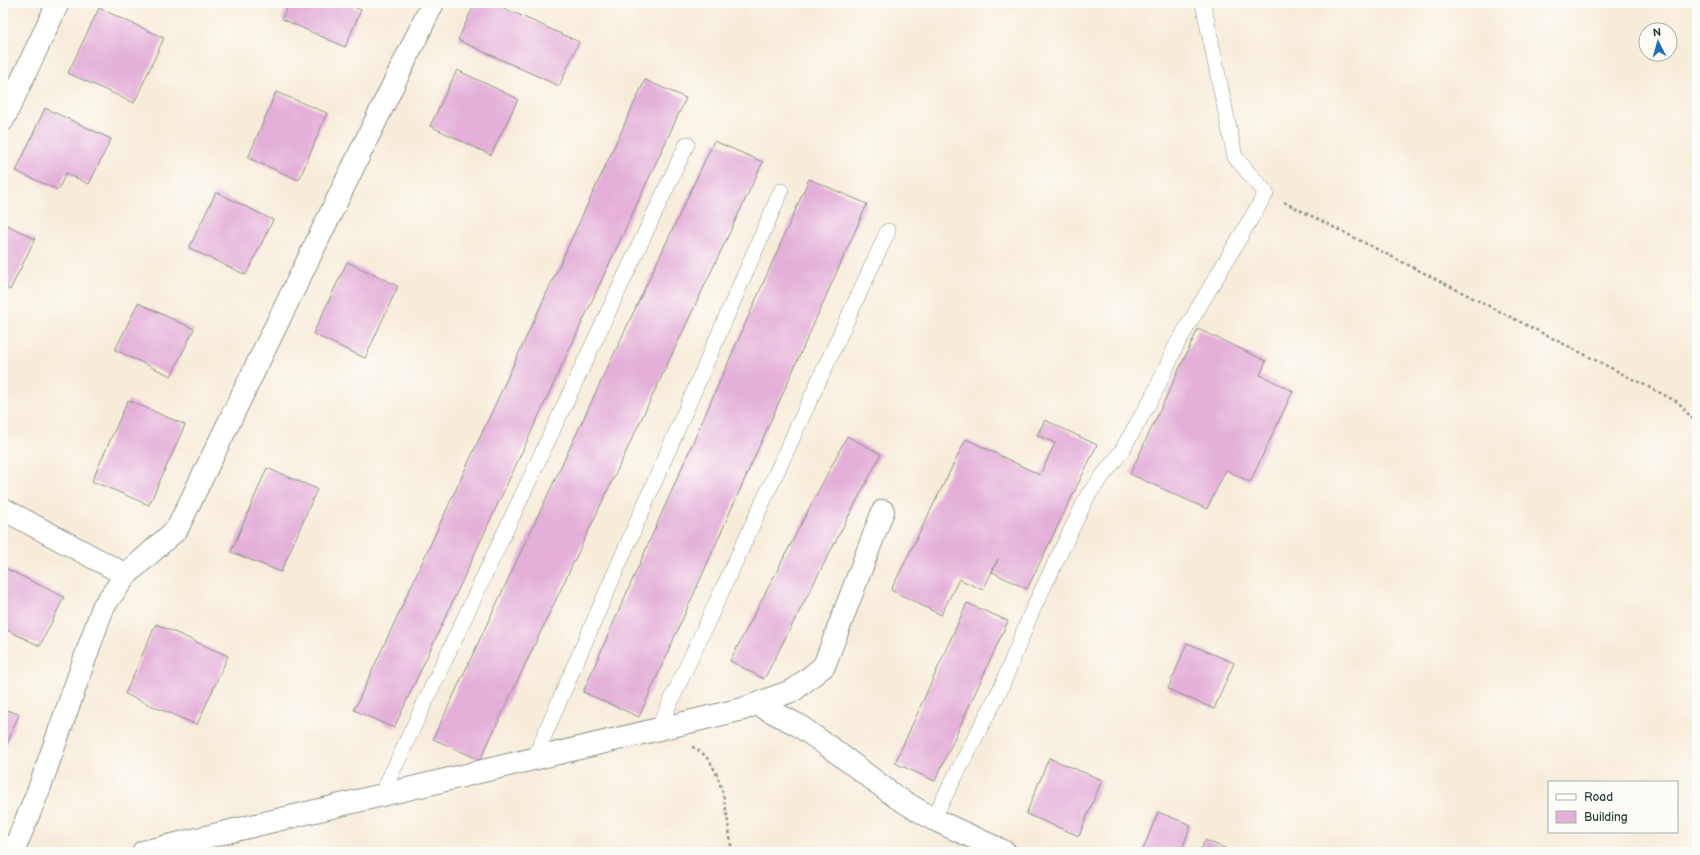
<svg xmlns="http://www.w3.org/2000/svg" width="1700" height="855" font-family="'Balsamiq Sans',sans-serif">
	<style>
		.building { fill: #e4b0d9 }
		.lines { fill: none; stroke-linecap: round; stroke-linejoin: round }
		.lane-casing { stroke: #8b9487; stroke-width: 16 }
		.street-casing { stroke: #8b9487; stroke-width: 24 }
		.path { stroke: #8b9487; stroke-width: 2.5; stroke-dasharray: 3 3; stroke-linecap: butt }
		.lane { stroke: #fff; stroke-width: 15 }
		.street { stroke: #fff; stroke-width: 22 }
	</style>
	<rect width="100%" height="100%" fill="#fdfcf7"/>
	<filter id="ink" filterUnits="userSpaceOnUse"><feTurbulence type="fractalNoise" baseFrequency=".025" numOctaves="2"/><feDisplacementMap in="SourceGraphic" scale="8" xChannelSelector="R" yChannelSelector="G"/><feConvolveMatrix kernelMatrix="1 2 1 2 8 2 1 2 1" color-interpolation-filters="sRGB"/></filter>
	<filter id="wash" filterUnits="userSpaceOnUse"><feTurbulence type="fractalNoise" baseFrequency=".012" numOctaves="4" result="noise"/><feDisplacementMap in="SourceGraphic" scale="16" xChannelSelector="R" yChannelSelector="G"/><feGaussianBlur stdDeviation="0.9" result="paint"/><feColorMatrix in="noise" values="0 0 0 0 0 0 0 0 0 0 0 0 0 0 0 0 0 1.4 0 .05"/><feComposite in="paint" operator="in"/></filter>
	<g filter="url(#wash)">
		<rect width="100%" height="100%" fill="#f7ecda"/>
		<g id="blocks">
			<!-- building -->
			<path class="building" d="M289,3H344L361,10L345,47L282,19Z
				M475,3H493L579,42L559,86L458,40Z
				M99,8L164,38L134,103L68,73Z
				M457,70L518,99L491,155L430,126Z
				M645,80L686,98L394,728L354,710Z
				M276,92L327,113L299,180L248,158Z
				M45,108L111,139L89,184L66,173L58,190L16,171Z
				M714,141L763,162L480,760L433,739Z
				M809,179L867,204L639,717L583,692Z
				M216,192L273,220L246,275L189,248Z
				M3,223L35,239L10,290L3,286Z
				M347,262L398,286L365,358L313,334Z
				M138,303L194,329L171,376L115,350Z
				M1198,329L1266,361L1260,375L1293,391L1250,482L1226,470L1207,509L1130,474Z
				M128,400L185,425L149,505L92,481Z
				M1045,420L1097,445L1027,589L992,572L998,559L983,590L959,579L941,615L891,590L966,439L1040,475L1055,443L1037,435Z
				M847,436L881,454L764,679L730,661Z
				M267,468L317,489L281,572L231,552Z
				M5,568L64,597L40,646L3,628V573Z
				M967,603L1008,621L935,781L895,763Z
				M156,624L228,656L197,725L125,694Z
				M1187,643L1234,663L1214,709L1168,689Z
				M3,709L19,714L7,744L3,743Z
				M1049,758L1102,780L1079,836L1026,814Z
				M1158,812L1191,825L1181,852H1142Z
				M1205,840L1234,852H1200Z"/>
		</g>
	</g>
	<g filter="url(#ink)">
		<use href="#blocks" fill-opacity="0" stroke="#8b9487" stroke-width="1"/>
		<g class="lines">
			<!-- lane casing -->
			<g class="lane-casing">
				<path id="lane" d="M658,729L888,231
					M534,759L781,191
					M381,796L687,144
					M933,819L1001,688L1032,611L1088,495L1121,452L1154,394L1177,344L1266,193L1235,157L1203,3"/>
			</g>
			<!-- street casing -->
			<g class="street-casing">
				<path id="street" d="M3,120L58,3
					M3,509L126,575
					M757,704L798,725L835,751L896,797L933,819L1005,852
					M13,852L39,789L103,607L126,575L177,529L433,3
					M143,852L743,709L794,690L824,666L883,511"/>
			</g>
			<!-- path -->
			<path class="path" d="M1284,202L1678,402L1697,424
				M692,747C725,759 727,822 732,852"/>
			<!-- lane -->
			<use href="#lane" class="lane"/>
			<!-- street -->
			<use href="#street" class="street"/>
		</g>
	</g>
	<!-- margin -->
	<rect width="1700" height="855" fill="none" stroke="#fdfcf7" stroke-width="16"/>
	<!-- legend -->
	<rect x="1548" y="781" width="130" height="52" fill="#fdfcf7" stroke="#a4b0a9"/>
	<rect x="1556" y="794" width="20" height="6" fill="#ffffff" stroke="#a4b0a9"/>
	<text x="1584" y="801" font-size="12" fill="#1f3d34">Road</text>
	<rect x="1556" y="811" width="20" height="12" fill="#e4b0d9" stroke="#a4b0a9"/>
	<text x="1584" y="821" font-size="12" fill="#1f3d34">Building</text>
	<!-- north arrow -->
	<g transform="translate(1658 42) rotate(354)"><circle r="19" fill="#fdfcf7" stroke="#a4b0a9"/>
	<path d="M0-3L7 15L0 10L-7 15Z" fill="#1f6fb2"/>
	<text y="-6" font-size="11" font-weight="bold" text-anchor="middle" fill="#1f3d34">N</text>
	</g>
</svg>
